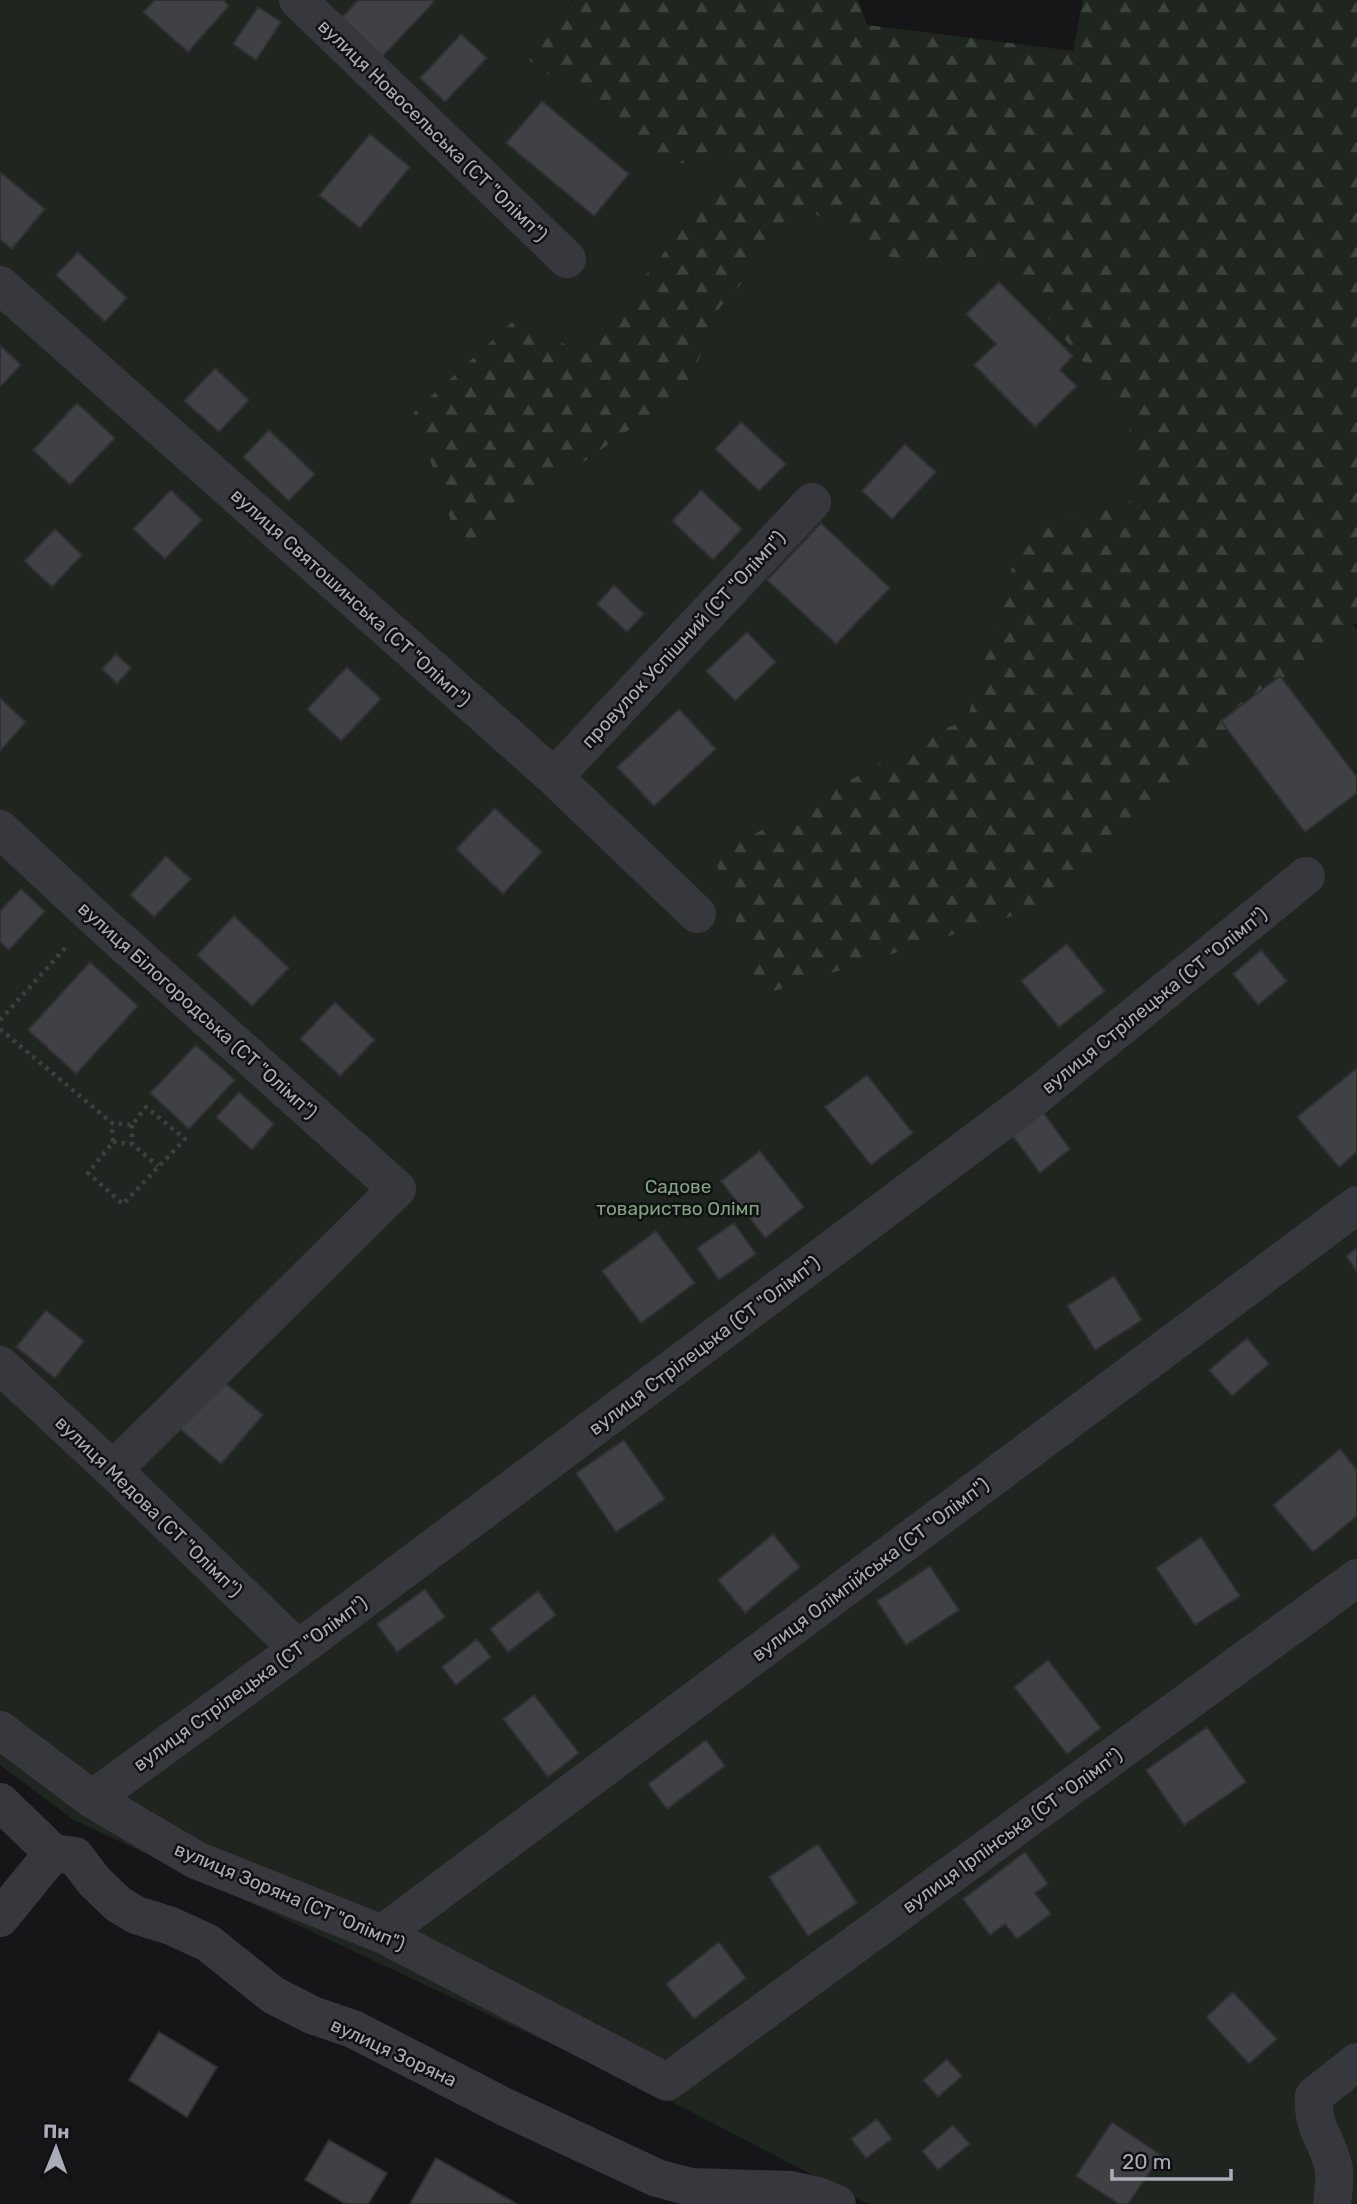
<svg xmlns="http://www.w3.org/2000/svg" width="1357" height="2204" font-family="Rubik,sans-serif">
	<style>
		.green { fill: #1e261f }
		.forest { fill: url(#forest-firs) }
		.building { fill: #404145; stroke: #303034; stroke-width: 2 }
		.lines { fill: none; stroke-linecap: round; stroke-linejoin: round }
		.path { stroke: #3d3f44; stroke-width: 4.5; stroke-dasharray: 3.5 5; stroke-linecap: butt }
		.minor { stroke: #37383d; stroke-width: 38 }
		.labels { text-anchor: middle; stroke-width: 5; stroke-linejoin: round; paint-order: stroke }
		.street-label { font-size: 19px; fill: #a8adb8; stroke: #111113 }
		.park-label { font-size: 19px; fill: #7fa381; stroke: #111113 }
	</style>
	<defs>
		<pattern id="forest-firs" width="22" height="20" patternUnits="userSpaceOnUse" patternTransform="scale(1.75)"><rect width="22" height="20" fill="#1e261f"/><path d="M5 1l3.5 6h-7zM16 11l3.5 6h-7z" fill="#3c433d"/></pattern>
	</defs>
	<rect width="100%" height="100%" fill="#161618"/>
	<!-- green -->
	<path class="green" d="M0,0H570L808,210L998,256L1357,629V2204H868L653,2092L74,1820L0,1765Z"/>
	<!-- forest -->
	<path class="forest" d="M573,0H858L867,25L1073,51L1083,0H1357V625L1352,623L1044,906L761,995L714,857L936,732L967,720L1022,535L1141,498L1127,416L998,256L895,260L808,210L720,307L687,388L461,550L414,412L519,316L582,355L740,158L669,164L529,60Z"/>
	<!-- building -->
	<path class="building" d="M155,0H223L229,6L188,52L143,12Z
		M358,0H432L434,2L381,58L340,20Z
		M258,7L281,22L256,60L233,44Z
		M461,34L487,58L445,102L420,78Z
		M542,101L629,174L594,216L506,143Z
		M370,134L410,167L360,228L319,195Z
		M0,172L45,209L12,249L0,239Z
		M78,252L127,298L105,322L56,275Z
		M999,282L1073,356L1060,370L1077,386L1035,427L974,365L996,344L966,314Z
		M0,345L21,365L0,387Z
		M215,368L249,400L219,432L184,401Z
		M77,403L115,438L70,485L33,450Z
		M741,422L786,464L759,491L715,449Z
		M269,430L315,474L289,501L243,457Z
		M905,444L936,472L892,519L862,491Z
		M171,490L202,520L165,559L133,529Z
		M701,490L742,529L713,560L672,521Z
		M821,523L890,588L836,644L767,580Z
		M55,529L82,555L52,587L24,561Z
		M614,585L644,614L627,632L597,604Z
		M747,632L776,662L735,701L706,671Z
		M116,654L131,668L117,684L102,669Z
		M347,667L381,699L341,741L307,709Z
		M1280,676L1357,777V793L1305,832L1221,721Z
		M0,698L26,722L0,751Z
		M679,709L716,749L654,806L617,767Z
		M495,808L542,852L503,894L456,849Z
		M166,856L191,879L154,917L130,895Z
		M21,889L45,911L9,950L0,942V911Z
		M234,916L289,968L252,1006L197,955Z
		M1067,944L1105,991L1059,1027L1021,981Z
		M1261,950L1287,981L1258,1005L1233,974Z
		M90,962L138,1006L76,1074L28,1030Z
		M335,1002L375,1040L340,1076L300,1039Z
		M196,1045L235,1080L189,1129L150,1093Z
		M1357,1068V1152L1339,1167L1297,1117Z
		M867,1075L913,1133L871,1165L825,1107Z
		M239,1092L274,1124L252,1150L216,1117Z
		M1043,1112L1070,1149L1040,1173L1012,1135Z
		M760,1151L804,1207L765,1238L721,1181Z
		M734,1223L756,1254L719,1280L697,1248Z
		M656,1231L695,1283L641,1323L602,1271Z
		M1357,1248V1272L1346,1256Z
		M1114,1276L1142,1320L1095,1350L1067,1306Z
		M46,1310L84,1341L55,1378L16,1347Z
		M1247,1338L1269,1364L1232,1396L1209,1370Z
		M221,1379L263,1415L221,1464L179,1428Z
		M624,1440L665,1499L616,1532L576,1473Z
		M1340,1449L1357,1470V1516L1313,1552L1273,1505Z
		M773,1534L800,1567L745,1613L718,1580Z
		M1201,1537L1240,1596L1195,1625L1156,1568Z
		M930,1566L959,1610L906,1645L877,1601Z
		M425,1589L445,1617L397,1652L377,1624Z
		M538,1591L556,1615L508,1652L490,1629Z
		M477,1639L491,1657L456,1685L442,1667Z
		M1048,1660L1101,1728L1067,1754L1014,1687Z
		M534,1695L579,1753L548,1777L503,1719Z
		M1207,1727L1246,1782L1184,1825L1146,1770Z
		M706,1740L725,1766L667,1809L648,1784Z
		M818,1844L857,1903L808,1936L769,1877Z
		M1025,1852L1048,1884L1035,1893L1051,1914L1017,1939L1005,1924L990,1935L963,1899Z
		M719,1942L746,1978L694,2019L666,1984Z
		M1233,1992L1277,2039L1249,2064L1206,2017Z
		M159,2032L217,2067L187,2117L129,2080Z
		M947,2059L962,2076L938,2097L923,2080Z
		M877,2119L892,2139L866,2158L851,2139Z
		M1112,2122L1161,2155L1128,2204H1119L1076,2176Z
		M953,2125L970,2144L938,2170L922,2151Z
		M329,2140L387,2173L368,2204H346L305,2180Z
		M436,2158L517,2204H410Z"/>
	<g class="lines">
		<!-- path -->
		<path class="path" d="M0,1020L67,946
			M0,1029L112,1123L132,1125L146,1107L185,1139L123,1204L88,1173L113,1142L112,1123
			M132,1125V1144L158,1166
			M113,1142L132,1144"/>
		<!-- minor -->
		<path class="minor" d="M298,0L567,259
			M0,285L554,777L697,914
			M554,777L812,502
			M0,829L94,917L397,1189L113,1470
			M0,1365L113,1470L298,1649
			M0,1730L92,1799L196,1860L382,1934L667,2082L1357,1578
			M92,1799L298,1649L1036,1096L1306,876
			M0,1802L53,1853L75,1856L94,1881L118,1904L136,1915L171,1926L208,1943L273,1995L312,2015L353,2029L507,2108L657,2178L691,2187L791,2190L818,2196L837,2204
			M0,1918L53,1853
			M382,1934L1357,1205
			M1332,2204C1333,2192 1336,2176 1333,2165C1326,2137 1312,2129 1314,2096L1357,2062"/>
	</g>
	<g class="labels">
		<!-- street labels -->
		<g class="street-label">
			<text transform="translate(433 130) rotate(44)" y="7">вулиця Новосельська (СТ "Олімп")</text>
			<text transform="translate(351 597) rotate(42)" y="7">вулиця Святошинська (СТ "Олімп")</text>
			<text transform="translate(683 639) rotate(-47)" y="7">провулок Успішний (СТ "Олімп")</text>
			<text transform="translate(1154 1000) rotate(-39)" y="7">вулиця Стрілецька (СТ "Олімп")</text>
			<text transform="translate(198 1010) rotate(42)" y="7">вулиця Білогородська (СТ "Олімп")</text>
			<text transform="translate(704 1345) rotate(-37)" y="7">вулиця Стрілецька (СТ "Олімп")</text>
			<text transform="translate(149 1506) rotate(44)" y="7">вулиця Медова (СТ "Олімп")</text>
			<text transform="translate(870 1569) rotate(-37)" y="7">вулиця Олімпійська (СТ "Олімп")</text>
			<text transform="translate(250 1683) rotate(-36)" y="7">вулиця Стрілецька (СТ "Олімп")</text>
			<text transform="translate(1012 1830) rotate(-36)" y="7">вулиця Ірпінська (СТ "Олімп")</text>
			<text transform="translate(290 1896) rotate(23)" y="7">вулиця Зоряна (СТ "Олімп")</text>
			<text transform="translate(394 2052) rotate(25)" y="7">вулиця Зоряна</text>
		</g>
		<!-- park labels -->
		<g class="park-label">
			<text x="678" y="1193">Садове<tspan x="678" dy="22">товариство Олімп</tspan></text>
		</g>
	</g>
	<!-- north arrow -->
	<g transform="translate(56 2148) rotate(1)" stroke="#111113" stroke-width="5" paint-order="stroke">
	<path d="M0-5L12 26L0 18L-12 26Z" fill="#a8adb8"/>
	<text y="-10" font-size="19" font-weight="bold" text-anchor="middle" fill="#a8adb8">Пн</text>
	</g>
	<!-- scale -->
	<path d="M1112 2169v10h119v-10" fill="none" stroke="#a8adb8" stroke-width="3.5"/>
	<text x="1122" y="2169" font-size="21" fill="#a8adb8" stroke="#111113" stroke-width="5" paint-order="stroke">20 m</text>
</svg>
